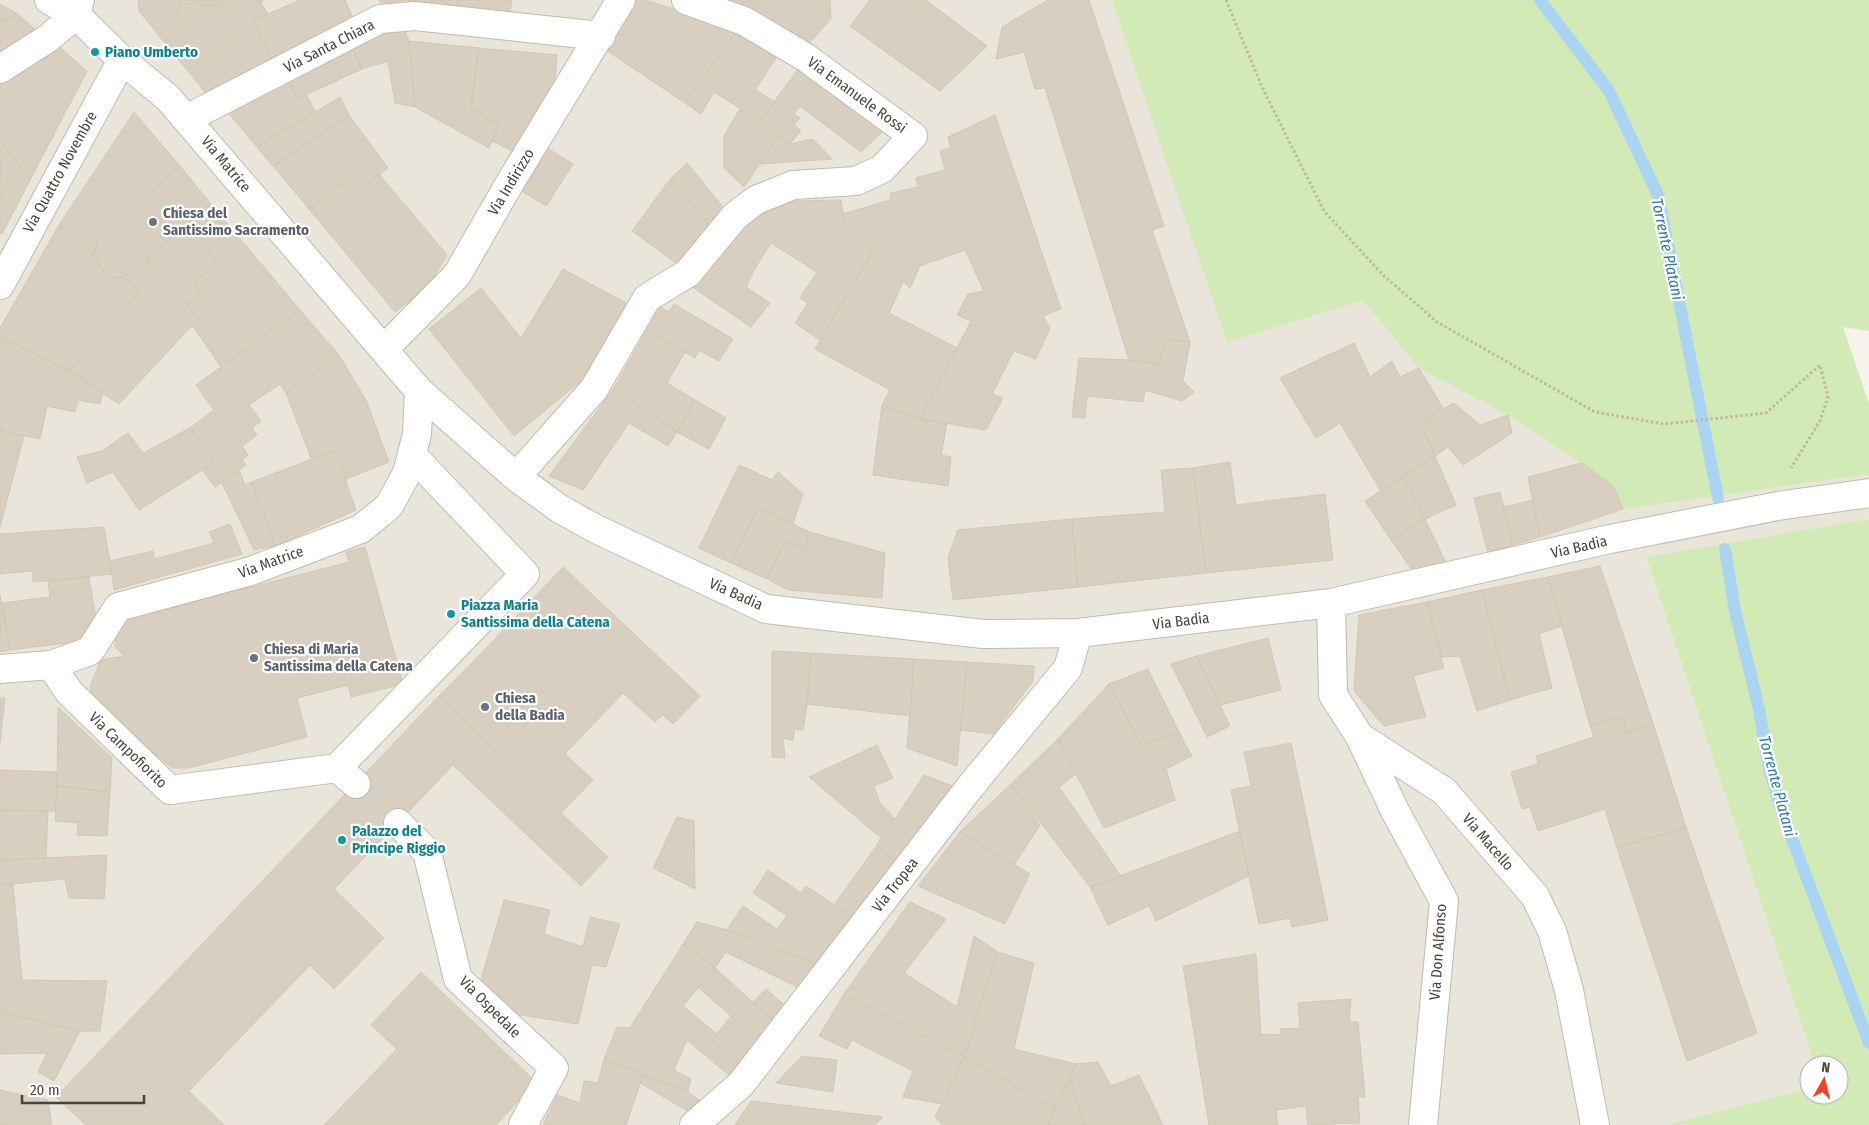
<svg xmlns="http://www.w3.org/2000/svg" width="1869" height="1125" font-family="'Fira Sans Condensed',sans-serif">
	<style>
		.residential { fill: #eae5da }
		.green { fill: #d2eab5 }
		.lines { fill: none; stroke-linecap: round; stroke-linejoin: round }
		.stream { stroke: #a9d4f2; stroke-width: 12 }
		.building { fill: #d8cfc1; stroke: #d3c7b4 }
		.minor-tunnel { stroke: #d4d0c8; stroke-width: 28; stroke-dasharray: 28 14; stroke-linecap: butt }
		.minor-casing { stroke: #c2bbae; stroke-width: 30 }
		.path { stroke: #c4b79f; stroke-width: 3; stroke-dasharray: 2.5 2.5; stroke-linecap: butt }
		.minor { stroke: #fff; stroke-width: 28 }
		.culture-dot { fill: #0f9aa8; stroke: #fff; stroke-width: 2 }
		.worship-dot { fill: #6b7280; stroke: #fff; stroke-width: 2 }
		.labels { text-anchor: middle; stroke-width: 4.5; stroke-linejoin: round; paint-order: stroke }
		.street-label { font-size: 15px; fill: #4b4439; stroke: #fff }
		.culture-label { font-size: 15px; font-weight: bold; fill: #0d838f; stroke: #fff; text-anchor: start }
		.worship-label { font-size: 15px; font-weight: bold; fill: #5b616d; stroke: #fff; text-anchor: start }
		.water-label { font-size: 16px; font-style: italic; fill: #2e7ab2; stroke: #fff }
	</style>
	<rect width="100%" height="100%" fill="#f6f3ec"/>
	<!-- residential -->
	<path class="residential" d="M0,0H1627L1869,404V519L1646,558L1815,1065H1809V1088L1667,1125H0Z"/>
	<!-- green -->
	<path class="green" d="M1112,0H1869V331L1843,327L1869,404V474L1623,509L1614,487L1582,463L1508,415L1419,368L1363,300L1227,342Z
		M1869,519V1125H1667L1809,1088V1095H1839V1065H1815L1646,557Z"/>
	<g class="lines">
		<!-- stream -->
		<path class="stream" d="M1540,0L1609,91L1658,195L1718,498
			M1725,549L1735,611L1759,709L1769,768L1782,812L1869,1043"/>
	</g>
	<!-- building -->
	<path class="building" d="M138,0H181L177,12L214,52L257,28L272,61L209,97L139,11Z
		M181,0H224L222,7Z
		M224,0H263L261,3L268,14L254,20L257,28L214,52L177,12L180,2L222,7Z
		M300,0H345L355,22L272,61L254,20Z
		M379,0H405L383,6Z
		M405,0H460L458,7Z
		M460,0H512L510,14L458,7Z
		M635,0H645L738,29L685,103L606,50Z
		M723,0H759L754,14Z
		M759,0H830L831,19L805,48L754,14Z
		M870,0H926L987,46L940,91L850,26Z
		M1048,0H1089L1164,226L1152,230L1190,342L1165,340L1159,364L1129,360L1045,88L1035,89L1024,52L996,59L1002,27Z
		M0,4L18,14L0,21Z
		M18,14L40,34L0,60V21Z
		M738,29L778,55L755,90L775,102L760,121L714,92L701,114L685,103Z
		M405,31L409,41L415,107L395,103L388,61L362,69L351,46L376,32Z
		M409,41L479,48L471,107L499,125L489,148L415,107Z
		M55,43L87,71L30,180L0,139V80Z
		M351,46L362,69L297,99L286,77Z
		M479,48L557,55L554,88L515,152L492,141L499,125L471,107Z
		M799,68L884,130L861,152L800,106L794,114L800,118L794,125L801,131L790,144L760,121Z
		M286,77L297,99L306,94L315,111L257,147L226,110Z
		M340,97L349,115L273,166L257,147Z
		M740,109L779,136L744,187L724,168V136Z
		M134,112L180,166L97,240L94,255L59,225Z
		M349,115L388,168L351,195L343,184L309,209L273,166Z
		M995,115L1061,309L1043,316L1050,328L1036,359L1014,351L992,394L1003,398L986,430L920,419L971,321L957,315L968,294L984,291L965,250L920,266L910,288L845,226L843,214L890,200L891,193L918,187L916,178L945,170L940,151L951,148L948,137Z
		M779,136L790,144L813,139L832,159L760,164Z
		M1,141L30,180L14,211L0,196Z
		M547,148L573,164L546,206L520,190Z
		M687,163L728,213L710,226L671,178Z
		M180,166L211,204L124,277L114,278L104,273L94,255L97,240Z
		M379,174L447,255L427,288L395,312L309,209L343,184L351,195Z
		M671,178L710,226L680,266L632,231Z
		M0,196L14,211L2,234L0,233Z
		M841,200L845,226L872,252L820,340L795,323L808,303L800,298L817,272L771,243L757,265L726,245L742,223L790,201Z
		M211,204L231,228L207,250L217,261L194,283L201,292L188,306L146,259Z
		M59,225L94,255L104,273L114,278L124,277L140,292L69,371L0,337V328Z
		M231,228L300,310L221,367L192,325L199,318L188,306L201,292L194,283L217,261L207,250Z
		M726,245L757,265L746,287L770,303L751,327L692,287Z
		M872,252L903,282L889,313L957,348L920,419L882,405L890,390L815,349Z
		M146,259L199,318L119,404L69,371L140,292L124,277Z
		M563,269L626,303L587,376L514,436L429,329L481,288L521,338Z
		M674,304L733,339L719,361L699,350L695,358L647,330L660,307L669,312Z
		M300,310L339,355L286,393L280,384L249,405L261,421L252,428L257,435L242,446L248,455L242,460L246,465L215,487L203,471L215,462L190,428L214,410L196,385Z
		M647,330L685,352L667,383L695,400L677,432L614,388Z
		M0,337L69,371L103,392L100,404L78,400L75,412L47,406L40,439L0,431Z
		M1165,340L1190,342L1183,381L1194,392L1182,401L1145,390L1143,402L1087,396L1085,418L1072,417L1079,358L1129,360L1159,364Z
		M1354,343L1370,377L1392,361L1400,377L1419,368L1443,408L1425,419L1429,427L1423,430L1435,456L1381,491L1340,423L1316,438L1280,378Z
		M339,355L366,400L389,462L346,479L335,450L311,458L286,393Z
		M614,388L677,432L668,446L629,423L583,490L549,476Z
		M695,400L726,418L709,449L677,432Z
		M1454,403L1480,425L1508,415L1512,433L1463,465L1448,447L1435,456L1423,430L1429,427L1425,419Z
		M882,405L920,419L947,423L941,455L951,457L948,486L873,475Z
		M190,428L215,462L139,510L113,472L87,483L77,457L102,451L128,433L143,453Z
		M0,431L24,436L0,527Z
		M335,450L356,510L275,546L252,482Z
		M1435,456L1456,505L1425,519L1403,477Z
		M1230,462L1236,505L1325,494L1333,560L1206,573L1193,468Z
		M1582,463L1614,487L1623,509L1540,537L1528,477Z
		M739,465L772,480L778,472L803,494L793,524L758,508L731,563L699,548Z
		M1193,468L1206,573L1078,587L1072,519L1165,512L1161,470Z
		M239,470L245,485L252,482L275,546L254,550L222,483Z
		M1403,477L1425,519L1391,540L1365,501Z
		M1500,492L1513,545L1488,554L1474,498Z
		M1533,500L1540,537L1513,545L1503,507Z
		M758,508L810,532L805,550L785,540L767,579L731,563Z
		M1072,519L1078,587L953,600L948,557L958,530Z
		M1425,519L1446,563L1412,570L1391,540Z
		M230,524L242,554L114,590L110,561L153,551L154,559L214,543L209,532Z
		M104,527L112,574L33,582L32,571L0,574V534Z
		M810,532L885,553L882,598L788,590L767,579L785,540L805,550Z
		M365,547L403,684L351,697L348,685L297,698L307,737L189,768H173L97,709L90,697L91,684L101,660L124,656L115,647V632L128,619L349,562L346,552Z
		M1600,566L1653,723L1627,733L1622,717L1590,726L1548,577Z
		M563,567L700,696L673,724L663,715L655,722L623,693L565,754L593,780L561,813L608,857L581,886L453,765L334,889L384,938L334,989L310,965L189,1091L224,1125H86L56,1097L439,696L497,753L530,719L473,662Z
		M89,577L96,619L82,641L10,650L2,603L50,597L48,581Z
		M1548,577L1562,626L1539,634L1552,688L1510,700L1482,590Z
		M1482,590L1510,700L1477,711L1460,656L1442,657L1427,602Z
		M0,595L10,650L0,652Z
		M1427,602L1444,668L1413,676L1426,717L1384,726L1354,691L1359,615Z
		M1268,638L1281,690L1220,705L1197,656Z
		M772,651L811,653L807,704L803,730L795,729L793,740L783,738L785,758L772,757Z
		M811,653L914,659L910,716L807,704Z
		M1197,656L1230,726L1207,737L1171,664Z
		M914,659L967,662L957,766L907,748Z
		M473,662L530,719L497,753L439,696Z
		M967,662L1034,666L1033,681L993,734L961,730Z
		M1148,669L1179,732L1142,746L1109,684Z
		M1109,684L1142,746L1179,732L1192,756L1166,769L1175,800L1104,828L1058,739Z
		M0,698H5L0,743Z
		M58,707L112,758L110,792L57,786Z
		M1622,717L1627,733L1653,723L1686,827L1617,848L1605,809L1538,831L1530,807L1522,809L1511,772L1538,764L1536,756L1594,737L1590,726Z
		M1058,739L1076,774L1059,787L1121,876L1090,887L1011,784Z
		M1291,743L1328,920L1292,927L1290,918L1259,924L1231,790L1251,786L1244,752Z
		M877,745L893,778L874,786L880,803L895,819L924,775L955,787L898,865L877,845L881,838L809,777Z
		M0,770L58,772L55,811L0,810Z
		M1011,784L1040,825L1014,865L960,832Z
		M57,786L110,792L107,836L77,835L78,823L55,821Z
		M0,810L48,811L46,858L0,860Z
		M677,817L694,821L695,889L653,868Z
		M1686,827L1757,1033L1687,1061L1617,848Z
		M1240,831L1249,876L1156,921L1149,906L1108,925L1090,887Z
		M960,832L1030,874L1005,924L918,886Z
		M877,845L898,865L857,920L834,905Z
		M107,855L104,899L69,898L65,879L0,885V860Z
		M768,870L801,893L806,886L857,920L823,966L727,930L743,906L777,929L787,916L753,893Z
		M13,884L22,980L107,981L100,1031H80L0,1012V885Z
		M504,900L550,910L544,934L583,947L590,917L620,924L606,967L592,965L578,1024L508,1013L480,983Z
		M910,902L946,919L904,973L957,1007L974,936L998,952L964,1057L844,994Z
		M697,922L727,930L823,966L805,991L726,952L715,968L683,944Z
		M683,944L715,968L683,1006L717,1034L712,1040L740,1064L730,1076L687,1040L674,1070L691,1079L688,1092L604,1059L617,1027L630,1028Z
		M998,952L1034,963L1014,1049L1076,1064L1055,1108L964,1057Z
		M1256,954L1261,1034L1280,1035L1281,1029L1300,1028L1298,1003L1351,999L1349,1022H1358L1365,1097H1358L1360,1123L1308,1125L1306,1106L1276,1110L1278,1125H1209L1183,966Z
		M715,968L777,1024L740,1064L712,1040L731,1016L699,988Z
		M421,972L536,1082L496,1125H324L397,1049L371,1025Z
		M766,989L790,1010L777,1024L753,1002Z
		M844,994L964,1057L942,1104L903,1097L913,1071L852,1040L847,1049L819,1036Z
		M0,1012L80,1031L54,1081L38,1072L47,1053L0,1054Z
		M802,1056L837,1060L833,1092L776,1083Z
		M964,1057L1055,1108L1048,1125H942L935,1116L942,1104Z
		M604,1059L643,1075L626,1125H543L557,1095L580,1103L584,1081L598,1083Z
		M1098,1062L1111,1086L1139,1075L1163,1125H1085L1070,1078L1076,1064Z
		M643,1075L688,1092L702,1102L691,1113L640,1083Z
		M1070,1078L1085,1125H1048L1055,1108Z
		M0,1090L48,1100L52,1125H0Z
		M751,1101L883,1117L875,1125H735Z"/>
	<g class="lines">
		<!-- minor-tunnel -->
		<path class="minor-tunnel" d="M356,784L398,823"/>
		<!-- minor casing -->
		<g class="minor-casing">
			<path id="minor" d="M49,0L76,15L122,60L168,98L419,391L516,477L560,509L596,529L766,609L983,634L1078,633L1331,603L1610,539L1778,506L1869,493
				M0,69L47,39L76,15L80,0
				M188,118L380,19L415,16L601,36
				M0,285L122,60
				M384,349L457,275L508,186L621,0
				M516,477L594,389L647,298L688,273L735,216L756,200L793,185L856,181L882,169L913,136L805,57L744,21L686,0
				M1331,603L1333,695L1360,737L1444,791L1535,896L1552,931L1569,990L1595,1125
				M51,665L69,692L170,790L337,768
				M0,669L51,665L90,651L118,607L251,571L361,529L389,506L407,473L417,434L419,391
				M1360,737L1395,811L1444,901L1423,1125
				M337,768L525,574L412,455
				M337,768L356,784
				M398,823L427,852L458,979L554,1068L523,1125
				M694,1125L741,1084L970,787L1068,668L1078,633"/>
		</g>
		<!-- path -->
		<path class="path" d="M1226,0L1262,87L1324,211L1383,275L1437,322L1595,412L1664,424L1766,413L1820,365L1828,397L1820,421L1791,468"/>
		<!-- minor -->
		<use href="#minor" class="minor"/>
	</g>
	<!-- markers -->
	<g class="culture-dot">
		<circle cx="95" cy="52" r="5"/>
		<circle cx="451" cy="614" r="5"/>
		<circle cx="342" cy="840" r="5"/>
	</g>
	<g class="worship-dot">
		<circle cx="153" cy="222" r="5"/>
		<circle cx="254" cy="658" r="5"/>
		<circle cx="485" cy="707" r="5"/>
	</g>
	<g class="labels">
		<!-- street labels -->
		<g class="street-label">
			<text transform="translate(329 46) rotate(-27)" y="5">Via Santa Chiara</text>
			<text transform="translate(857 95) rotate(36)" y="5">Via Emanuele Rossi</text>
			<text transform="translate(226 164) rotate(50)" y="5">Via Matrice</text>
			<text transform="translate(60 172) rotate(-61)" y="5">Via Quattro Novembre</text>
			<text transform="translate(511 182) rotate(-59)" y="5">Via Indirizzo</text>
			<text transform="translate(1579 547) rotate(-13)" y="5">Via Badia</text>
			<text transform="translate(271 562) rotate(-20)" y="5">Via Matrice</text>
			<text transform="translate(736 594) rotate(24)" y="5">Via Badia</text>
			<text transform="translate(1181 621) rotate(-7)" y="5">Via Badia</text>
			<text transform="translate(128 750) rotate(44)" y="5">Via Campofiorito</text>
			<text transform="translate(1488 842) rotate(49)" y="5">Via Macello</text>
			<text transform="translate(895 885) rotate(-52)" y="5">Via Tropea</text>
			<text transform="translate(1438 952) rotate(-86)" y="5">Via Don Alfonso</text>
			<text transform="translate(490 1007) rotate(45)" y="5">Via Ospedale</text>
		</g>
		<!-- culture labels -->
		<g class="culture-label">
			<text x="105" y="57">Piano Umberto</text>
			<text x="461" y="610">Piazza Maria<tspan x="461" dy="17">Santissima della Catena</tspan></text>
			<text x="352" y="836">Palazzo del<tspan x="352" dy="17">Principe Riggio</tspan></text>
		</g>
		<!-- worship labels -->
		<g class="worship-label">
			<text x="163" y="218">Chiesa del<tspan x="163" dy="17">Santissimo Sacramento</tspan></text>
			<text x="264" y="654">Chiesa di Maria<tspan x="264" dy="17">Santissima della Catena</tspan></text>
			<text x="495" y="703">Chiesa<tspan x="495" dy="17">della Badia</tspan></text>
		</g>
		<!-- water labels -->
		<g class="water-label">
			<text transform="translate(1668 249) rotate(78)" y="6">Torrente Platani</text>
			<text transform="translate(1778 786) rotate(75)" y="6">Torrente Platani</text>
		</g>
	</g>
	<!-- north arrow -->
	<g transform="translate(1824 1080) rotate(8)"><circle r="24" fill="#ffffff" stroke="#b7b4b0"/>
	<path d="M0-4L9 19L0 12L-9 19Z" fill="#fc3f1d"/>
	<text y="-8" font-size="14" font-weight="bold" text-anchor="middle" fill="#4b4439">N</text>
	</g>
	<!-- scale -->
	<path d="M22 1095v8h122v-8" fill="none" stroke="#4b4439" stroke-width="2.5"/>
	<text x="30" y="1095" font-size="15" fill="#4b4439" stroke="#ffffff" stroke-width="4" paint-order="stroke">20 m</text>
</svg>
